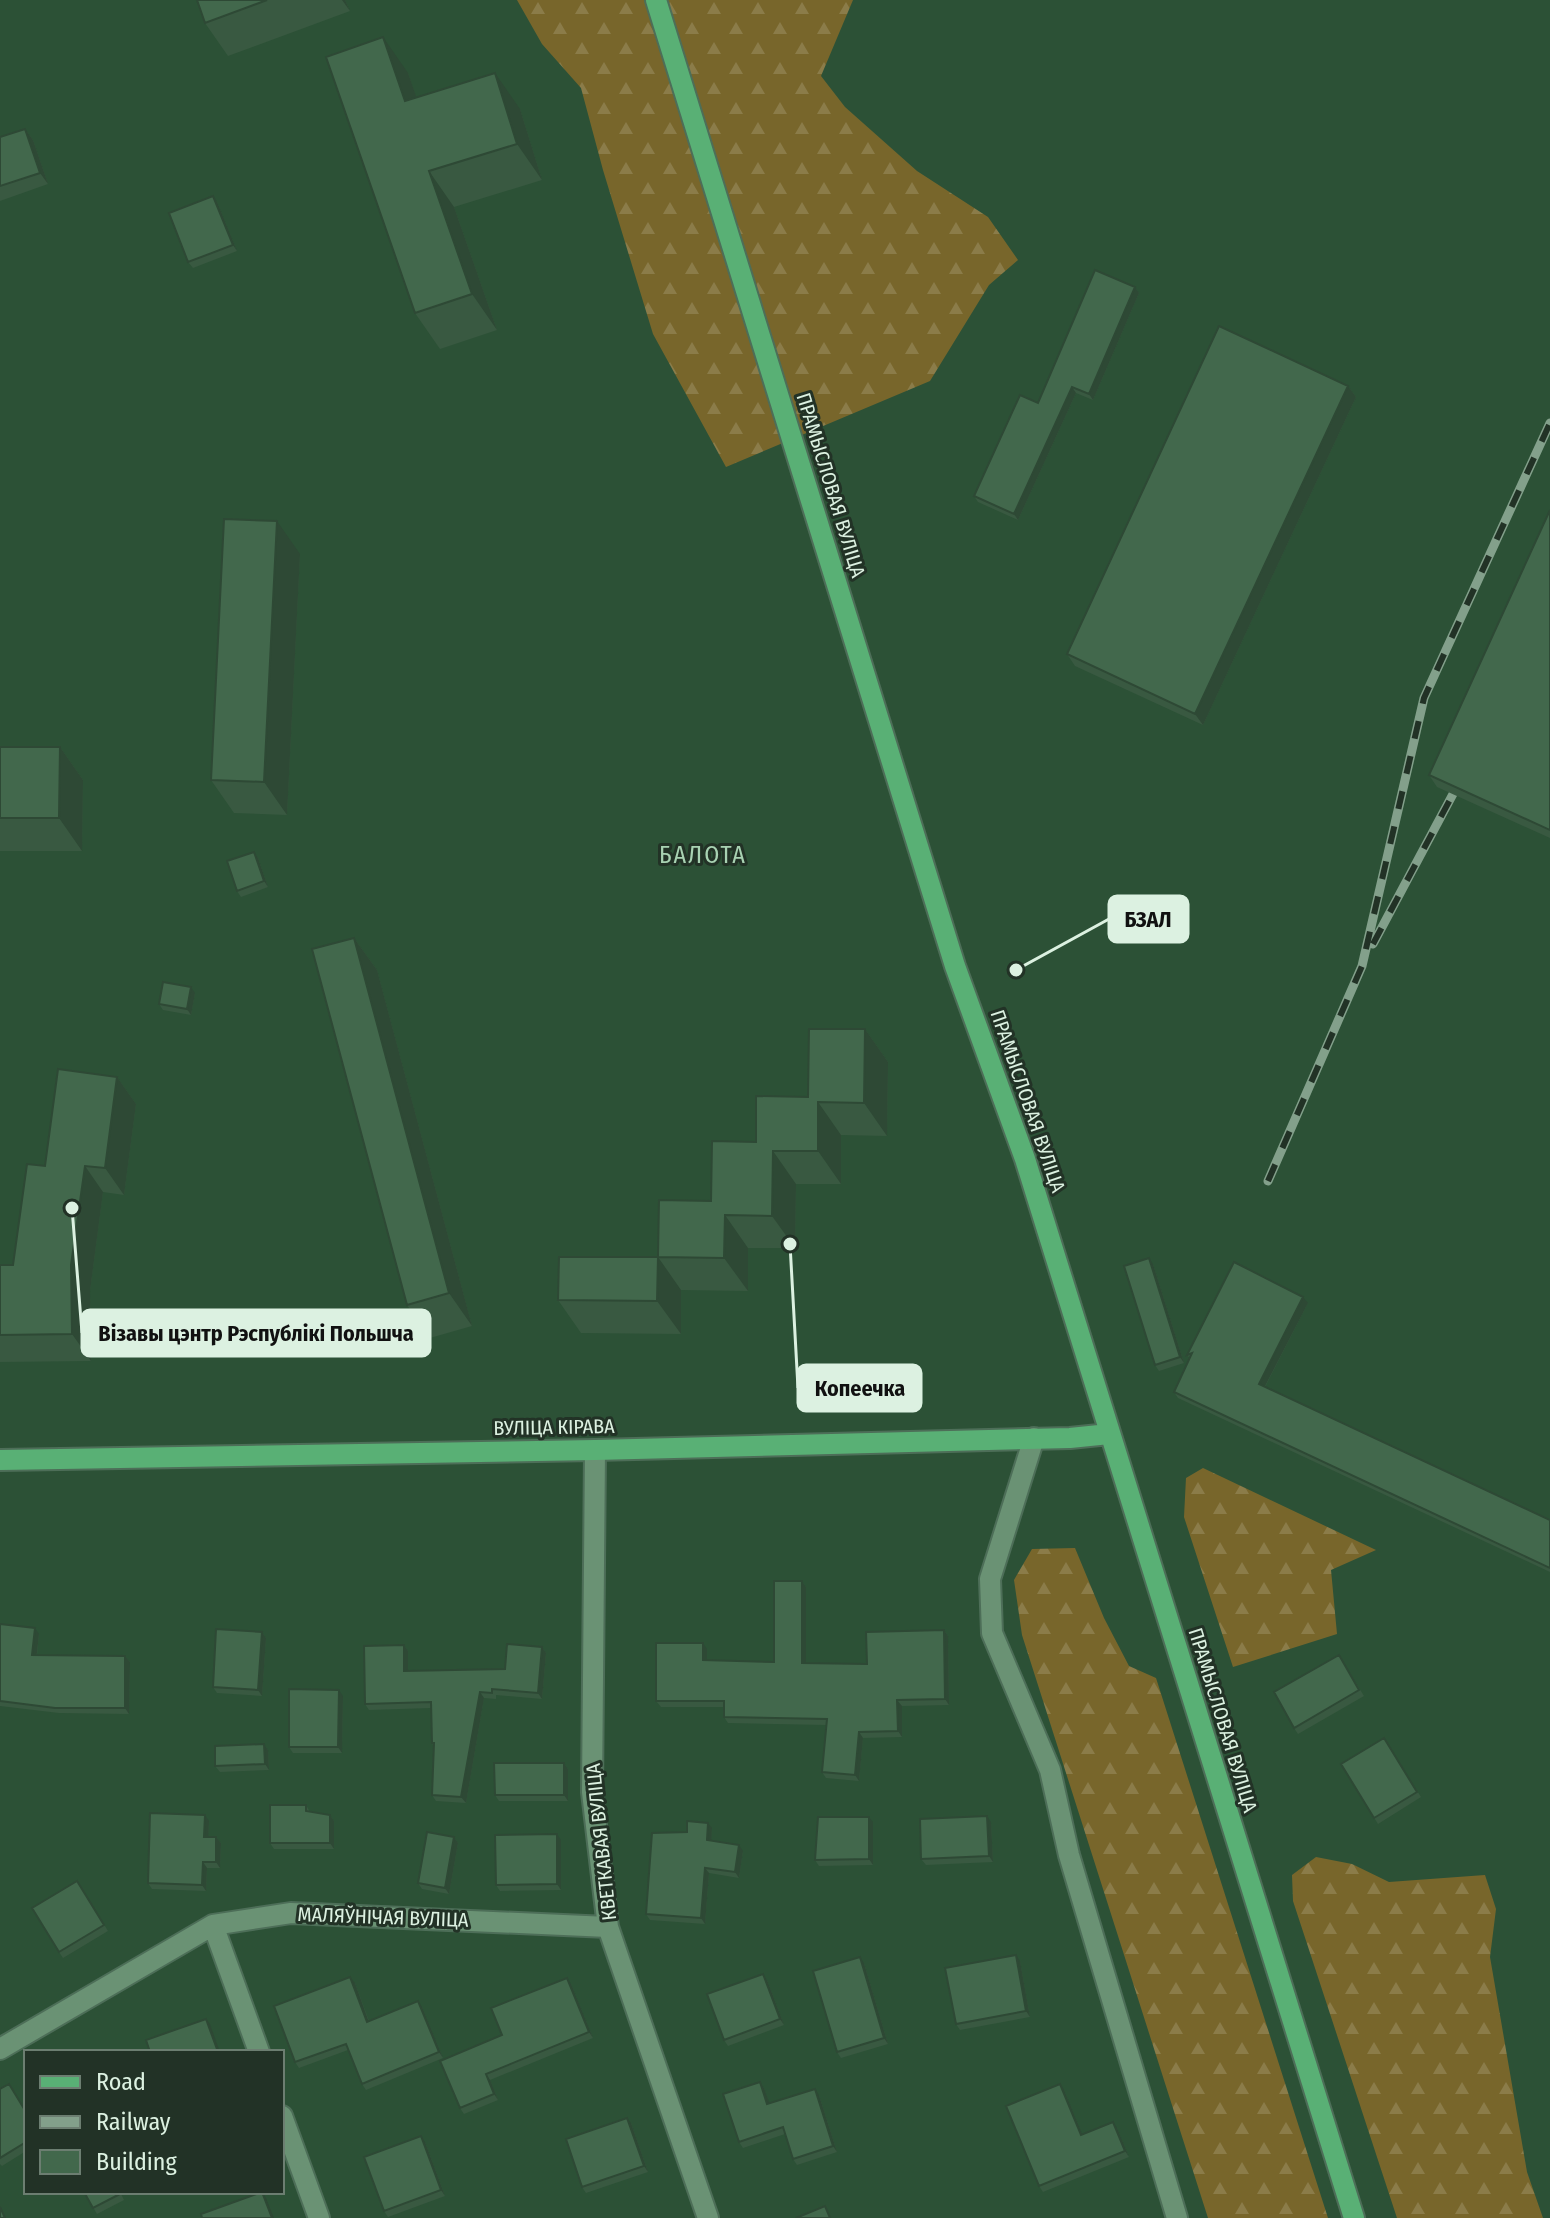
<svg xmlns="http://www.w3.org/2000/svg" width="1550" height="2218" font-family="'Fira Sans Condensed',sans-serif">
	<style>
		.forest { fill: url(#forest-firs) }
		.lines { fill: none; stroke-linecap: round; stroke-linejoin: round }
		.minor-casing { stroke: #4d6e58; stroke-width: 24 }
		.major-casing { stroke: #4d6e58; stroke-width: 24 }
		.minor { stroke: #6a9274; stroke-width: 20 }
		.major { stroke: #59b075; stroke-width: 20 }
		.rail-casing { stroke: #83a08b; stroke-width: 9 }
		.rail { stroke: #223226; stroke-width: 6; stroke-dasharray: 18; stroke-linecap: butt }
		.wall { fill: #395941 }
		.shaded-wall { fill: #2e4935 }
		.building { fill: #42684c; stroke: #2e4935; stroke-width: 2 }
		.labels { text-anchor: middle; stroke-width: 6; stroke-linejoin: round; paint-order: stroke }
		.street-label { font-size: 20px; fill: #dcf1e1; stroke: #223226 }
		.quarter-label { font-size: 24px; letter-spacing: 2px; fill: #a8d2b2; stroke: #223226 }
		.leader { fill: none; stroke: #dcf1e1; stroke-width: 3 }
		.callout-dot { fill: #dcf1e1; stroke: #223226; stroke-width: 3 }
		.callout { fill: #dcf1e1; stroke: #dcf1e1; stroke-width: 3 }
		.callout-label { font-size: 22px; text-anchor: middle; font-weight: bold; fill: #111 }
	</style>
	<defs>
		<pattern id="forest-firs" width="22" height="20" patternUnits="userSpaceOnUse" patternTransform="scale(2)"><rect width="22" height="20" fill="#78662b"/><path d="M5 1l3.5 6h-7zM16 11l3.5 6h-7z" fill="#8b7c49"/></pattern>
	</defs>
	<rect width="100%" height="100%" fill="#2c5136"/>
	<!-- forest -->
	<path class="forest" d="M517,0H853L821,76L845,107L917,171L988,217L1018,260L989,285L930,381L726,467L653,334L603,170L581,88L542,44Z
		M1203,1468L1376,1550L1331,1570L1337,1634L1233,1667L1184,1517L1186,1478Z
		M1075,1548L1104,1618L1129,1666L1156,1678L1328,2218H1208L1022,1635L1014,1580L1032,1549Z
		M1316,1857L1352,1864L1389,1882L1485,1875L1496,1909L1490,1957L1527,2172L1543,2218H1397L1293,1901L1292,1875Z"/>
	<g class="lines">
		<!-- minor casing -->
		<g class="minor-casing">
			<path id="minor" d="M1034,1438L990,1579L992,1633L1050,1770L1069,1855L1177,2218
				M595,1450L592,1792L608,1927L708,2218
				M213,1925L259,2052
				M0,2049L213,1925L291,1913L608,1927
				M282,2116L319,2218"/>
		</g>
		<!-- major casing -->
		<g class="major-casing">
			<path id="major" d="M656,0L955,966L1025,1159L1354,2218
				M0,1460L595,1450L1070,1438L1109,1434"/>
		</g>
		<!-- minor -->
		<use href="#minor" class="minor"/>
		<!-- major -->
		<use href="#major" class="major"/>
		<!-- rail casing -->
		<g class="rail-casing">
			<path id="rail" d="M1373,944L1453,794
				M1268,1181L1362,966L1424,698L1550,423"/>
		</g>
		<!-- rail -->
		<use href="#rail" class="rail"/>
	</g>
	<!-- wall -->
	<path class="wall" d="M197,0H345L350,11L228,56L205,23Z
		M408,73L416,97L520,109L542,180L454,207L497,330L440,349L415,313Z
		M25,129L33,140L48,184L0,201V137Z
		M213,196L217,202L237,251L193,268L188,262Z
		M1135,287L1139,293L1093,400L1076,393L1018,520L978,502L974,496L1038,403Z
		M1348,386L1356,397L1203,725L1075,666L1067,654Z
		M1550,510V838L1437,787L1429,775Z
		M300,554L287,815L234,813L211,780Z
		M0,747H60L83,780L82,851H0Z
		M254,852L258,858L268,887L241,897L237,891Z
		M354,938L377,970L472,1326L430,1338L407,1305Z
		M195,993L191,1015L163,1010L159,1004Z
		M865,1029L888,1062L887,1136L841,1135V1184H796L795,1248H748V1291L681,1290V1334L581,1333L558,1300L658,1257L711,1201L756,1142L808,1097Z
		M117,1077L136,1104L124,1195L103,1192L90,1291L91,1361L0,1362V1265H13L45,1166Z
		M1153,1264L1184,1363L1159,1371L1155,1365Z
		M1308,1303L1265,1387L1550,1520V1572L1178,1398L1174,1392L1190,1358L1187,1355Z
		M802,1581L806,1587V1663L867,1664L944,1630L948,1636L949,1705L902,1706V1737L863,1738L859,1781L826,1778L822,1772L826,1725L728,1723L724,1717V1707H661L656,1701L707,1649V1660L774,1662Z
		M0,1624L39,1634L37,1655L125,1656L130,1662L129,1714L59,1713L0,1706Z
		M262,1632L266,1638L262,1696L217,1693L213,1687Z
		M404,1645L408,1651V1671L505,1669L542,1647L546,1653L542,1699L496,1695V1699L484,1698L466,1803L436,1801L432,1795L434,1747L432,1743L431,1708L369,1710L365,1704Z
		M1339,1655L1364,1696L1298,1734L1294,1728Z
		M343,1696L342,1753H293L289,1747Z
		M1384,1738L1421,1797L1378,1824L1341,1764Z
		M264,1744L268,1750L269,1770L220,1772L215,1766Z
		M564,1763L568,1769V1801H499L495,1795Z
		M306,1805L310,1812L330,1815L334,1821V1849H274L270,1843Z
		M209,1821L208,1837H216L221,1843L220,1868H207L206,1891L152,1889L148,1883Z
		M873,1822V1865L819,1866L815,1860Z
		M991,1822L993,1862L926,1865L921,1859Z
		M712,1828L711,1841L743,1851L739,1878L709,1873L705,1924L650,1920L646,1914L687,1832Z
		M454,1837L458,1843L449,1894L422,1889L418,1883Z
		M561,1840V1890L500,1891L496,1885Z
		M81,1887L108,1931L63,1958L59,1952Z
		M1020,1961L1030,2017L960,2030L956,2024Z
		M864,1963L888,2044L841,2058L837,2052Z
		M763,1974L767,1980L784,2025L728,2046L724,2040Z
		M567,1978L571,1984L593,2038L490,2080L498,2100L464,2114L460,2108L502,2035Z
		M355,1983L369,2021L422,2007L443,2058L366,2090L362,2084L348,2050L299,2068L295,2062Z
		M760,2082L764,2088L769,2103L819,2095L837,2152L797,2165L793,2159L785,2134L743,2148L739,2142Z
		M0,2089L26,2111V2151L2,2166L0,2164Z
		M1064,2090L1082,2134L1117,2128L1129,2157L1043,2192L1039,2186Z
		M631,2123L648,2172L586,2193L582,2187Z
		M425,2142L445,2196L388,2217L384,2211Z
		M84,2192H120L124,2200L97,2214Z"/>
	<!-- shaded-wall -->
	<path class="shaded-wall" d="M342,0H345L350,11Z
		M383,37L408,73L430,136L405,101Z
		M495,73L520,109L542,180L517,144Z
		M25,129L33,140L48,184L40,173Z
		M429,171L454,207L497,330L472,294Z
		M213,196L217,202L237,251L233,245Z
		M1135,287L1139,293L1093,400L1089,394Z
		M1348,386L1356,397L1203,725L1195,714Z
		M1072,387L1076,393L1018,520L1014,514Z
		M277,521L300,554L287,815L264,782Z
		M60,747L83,780L82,851L59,818Z
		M254,852L258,858L268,887L264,881Z
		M354,938L377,970L472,1326L449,1293Z
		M191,987L195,993L191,1015L187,1009Z
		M865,1029L888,1062L887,1136L864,1103Z
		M117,1077L136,1104L124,1195L105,1168Z
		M818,1102L841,1135V1184L818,1151Z
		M773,1151L796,1184L795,1248L772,1216Z
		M85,1166L103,1192L90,1291L91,1361L72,1334L71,1265Z
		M725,1215L748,1248V1291L724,1258Z
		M658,1257L681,1290V1334L657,1301Z
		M1149,1258L1153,1264L1184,1363L1180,1357Z
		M1303,1297L1308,1303L1263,1390L1259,1384Z
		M802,1581L806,1587V1669L802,1663Z
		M35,1628L39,1634L36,1661L32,1655Z
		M944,1630L948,1636L949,1705L945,1699Z
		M262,1632L266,1638L262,1696L258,1690Z
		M703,1643L707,1649V1666L703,1660Z
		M404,1645L408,1651V1677L404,1671Z
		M542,1647L546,1653L542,1699L538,1693Z
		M125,1656L130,1662L129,1714L125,1708Z
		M339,1690L343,1696L342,1753L338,1747Z
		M480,1692L484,1698L466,1803L461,1797Z
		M897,1700L902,1706V1737L898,1731Z
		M859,1732L863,1738L859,1781L855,1775Z
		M264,1744L268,1750L269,1770L265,1764Z
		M564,1763L568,1769V1801L564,1795Z
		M205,1815L209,1821L208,1843L204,1837Z
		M330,1815L334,1821V1849L330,1843Z
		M987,1816L991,1822L993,1862L989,1856Z
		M869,1817L873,1822V1865L869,1859Z
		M708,1823L712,1828L711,1846L707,1840Z
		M557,1834L561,1840V1890L557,1884Z
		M216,1837L221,1843L220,1868L216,1862Z
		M454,1837L458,1843L449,1894L445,1888Z
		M739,1845L743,1851L739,1878L735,1872Z
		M203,1862L207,1868L206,1891L202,1885Z
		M705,1868L709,1873L705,1924L701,1918Z
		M1016,1955L1020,1961L1030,2017L1026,2011Z
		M860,1957L864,1963L888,2044L884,2038Z
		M763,1974L767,1980L784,2025L780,2019Z
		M350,1977L355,1983L371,2028L367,2022Z
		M567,1978L571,1984L593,2038L589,2032Z
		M418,2001L422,2007L443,2058L439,2052Z
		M206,2019L210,2024L220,2052H218Z
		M486,2074L490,2080L498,2100L494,2094Z
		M760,2082L764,2088L772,2110L767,2104Z
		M1060,2084L1064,2090L1085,2141L1081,2135Z
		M815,2089L819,2095L837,2152L833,2146Z
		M627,2118L631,2123L648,2172L644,2166Z
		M1113,2122L1117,2128L1129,2157L1125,2151Z
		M421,2136L425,2142L445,2196L441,2190Z
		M262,2192L266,2198L274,2218H272Z"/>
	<!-- building -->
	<path class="building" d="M197,0H267L205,23Z
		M383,37L405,101L495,73L517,144L429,171L472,294L415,313L326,57Z
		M25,129L40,173L0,186V137Z
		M213,196L233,245L188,262L169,213Z
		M1095,270L1135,287L1089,394L1072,387L1014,514L974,496L1020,395L1038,403Z
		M1219,326L1348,386L1195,714L1067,654Z
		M1550,510V830L1429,775Z
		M224,519L277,521L264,782L211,780Z
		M0,747H60L59,818H0Z
		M254,852L264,881L237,891L227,861Z
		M354,938L449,1293L407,1305L312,949Z
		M163,982L191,987L187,1009L159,1004Z
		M809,1029H865L864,1103L818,1102V1151H773L772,1216L725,1215L724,1258L658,1257L659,1200L711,1201L712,1141L756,1142V1096L808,1097Z
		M58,1069L117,1077L105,1168L85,1166L71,1265L72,1334L0,1335V1265H13L27,1164L45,1166Z
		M559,1257H658L657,1301L558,1300Z
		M1149,1258L1180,1357L1155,1365L1124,1266Z
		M1234,1262L1303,1297L1259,1384L1550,1520V1568L1174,1392L1192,1353L1187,1355Z
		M774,1581H802V1663L867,1664L866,1632L944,1630L945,1699L897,1700L898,1731L859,1732L855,1775L822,1772L827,1719L724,1717V1701H656V1643H703V1660L774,1662Z
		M0,1624L35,1628L32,1655L125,1656V1708H55L0,1701Z
		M216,1629L262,1632L258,1690L213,1687Z
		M507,1644L542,1647L538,1693L492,1689V1693L480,1692L461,1797L432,1795L434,1743H432L431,1702L365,1704L364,1646L404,1645V1671L505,1669Z
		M1339,1655L1359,1690L1294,1728L1274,1692Z
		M289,1689L339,1690L338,1747H289Z
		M1384,1738L1417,1792L1374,1818L1341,1764Z
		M264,1744L265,1764L215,1766V1746Z
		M494,1763H564V1795H495Z
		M270,1805H306V1811L330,1815V1843H270Z
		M150,1813L205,1815L204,1837H216V1862H203L202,1885L148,1883Z
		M987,1816L989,1856L921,1859L920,1819Z
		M818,1817H869V1859L815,1860Z
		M687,1821L708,1823L707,1840L739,1845L735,1872L705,1868L701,1918L646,1914L652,1833L687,1832Z
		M427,1832L454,1837L445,1888L418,1883Z
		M557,1834V1884L496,1885L495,1835Z
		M77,1881L104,1925L59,1952L32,1908Z
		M1016,1955L1026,2011L956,2024L945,1968Z
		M860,1957L884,2038L837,2052L813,1971Z
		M763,1974L780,2019L724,2040L707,1994Z
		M350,1977L367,2022L418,2001L439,2052L362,2084L346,2044L295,2062L274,2006Z
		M567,1978L589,2032L486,2074L494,2094L460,2108L440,2061L502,2035L491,2008Z
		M206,2019L218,2052H150L146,2040Z
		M760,2082L767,2104L815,2089L833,2146L793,2159L783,2127L739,2142L723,2094Z
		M9,2084L26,2112V2142L0,2158V2089Z
		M1060,2084L1081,2135L1113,2122L1125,2151L1039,2186L1006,2106Z
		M627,2118L644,2166L582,2187L566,2139Z
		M421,2136L441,2190L384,2211L364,2157Z
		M84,2192H119L120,2194L93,2208Z
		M262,2192L272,2218H202L201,2214Z
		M825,2206L830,2218H796Z
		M0,2207L5,2218H0Z"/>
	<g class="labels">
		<!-- street labels -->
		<g class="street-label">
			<text transform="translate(831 485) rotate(73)" y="7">ПРАМЫСЛОВАЯ ВУЛІЦА</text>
			<text transform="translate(1028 1101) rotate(71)" y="7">ПРАМЫСЛОВАЯ ВУЛІЦА</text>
			<text transform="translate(554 1427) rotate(-1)" y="7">ВУЛІЦА КІРАВА</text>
			<text transform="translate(1223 1720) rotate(73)" y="7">ПРАМЫСЛОВАЯ ВУЛІЦА</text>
			<text transform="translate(601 1842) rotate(-96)" y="7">КВЕТКАВАЯ ВУЛІЦА</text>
			<text transform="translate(383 1917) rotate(2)" y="7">МАЛЯЎНІЧАЯ ВУЛІЦА</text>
		</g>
		<!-- quarter labels -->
		<g class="quarter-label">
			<text x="703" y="863">БАЛОТА</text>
		</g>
	</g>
	<!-- callouts -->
	<path class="leader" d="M1016 970L1109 919M72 1208L82 1333M790 1244L798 1388"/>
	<g class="callout-dot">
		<circle cx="1016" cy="970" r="8"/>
		<circle cx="72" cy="1208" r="8"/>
		<circle cx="790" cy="1244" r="8"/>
	</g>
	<g class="callout">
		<rect x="1109" y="896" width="79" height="46" rx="8"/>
		<rect x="82" y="1310" width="348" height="46" rx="8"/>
		<rect x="798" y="1365" width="123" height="46" rx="8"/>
	</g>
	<g class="callout-label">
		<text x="1148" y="927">БЗАЛ</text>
		<text x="256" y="1341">Візавы цэнтр Рэспублікі Польшча</text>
		<text x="860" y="1396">Копеечка</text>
	</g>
	<!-- legend -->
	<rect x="24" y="2050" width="260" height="144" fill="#223226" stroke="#6c7e71" stroke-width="2"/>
	<rect x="40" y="2076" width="40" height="12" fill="#59b075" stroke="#6c7e71" stroke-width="2"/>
	<text x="96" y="2090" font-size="24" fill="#dcf1e1">Road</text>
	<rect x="40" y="2116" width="40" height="12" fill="#83a08b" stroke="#6c7e71" stroke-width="2"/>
	<text x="96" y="2130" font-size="24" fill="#dcf1e1">Railway</text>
	<rect x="40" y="2150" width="40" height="24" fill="#42684c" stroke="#6c7e71" stroke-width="2"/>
	<text x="96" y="2170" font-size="24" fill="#dcf1e1">Building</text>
</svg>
